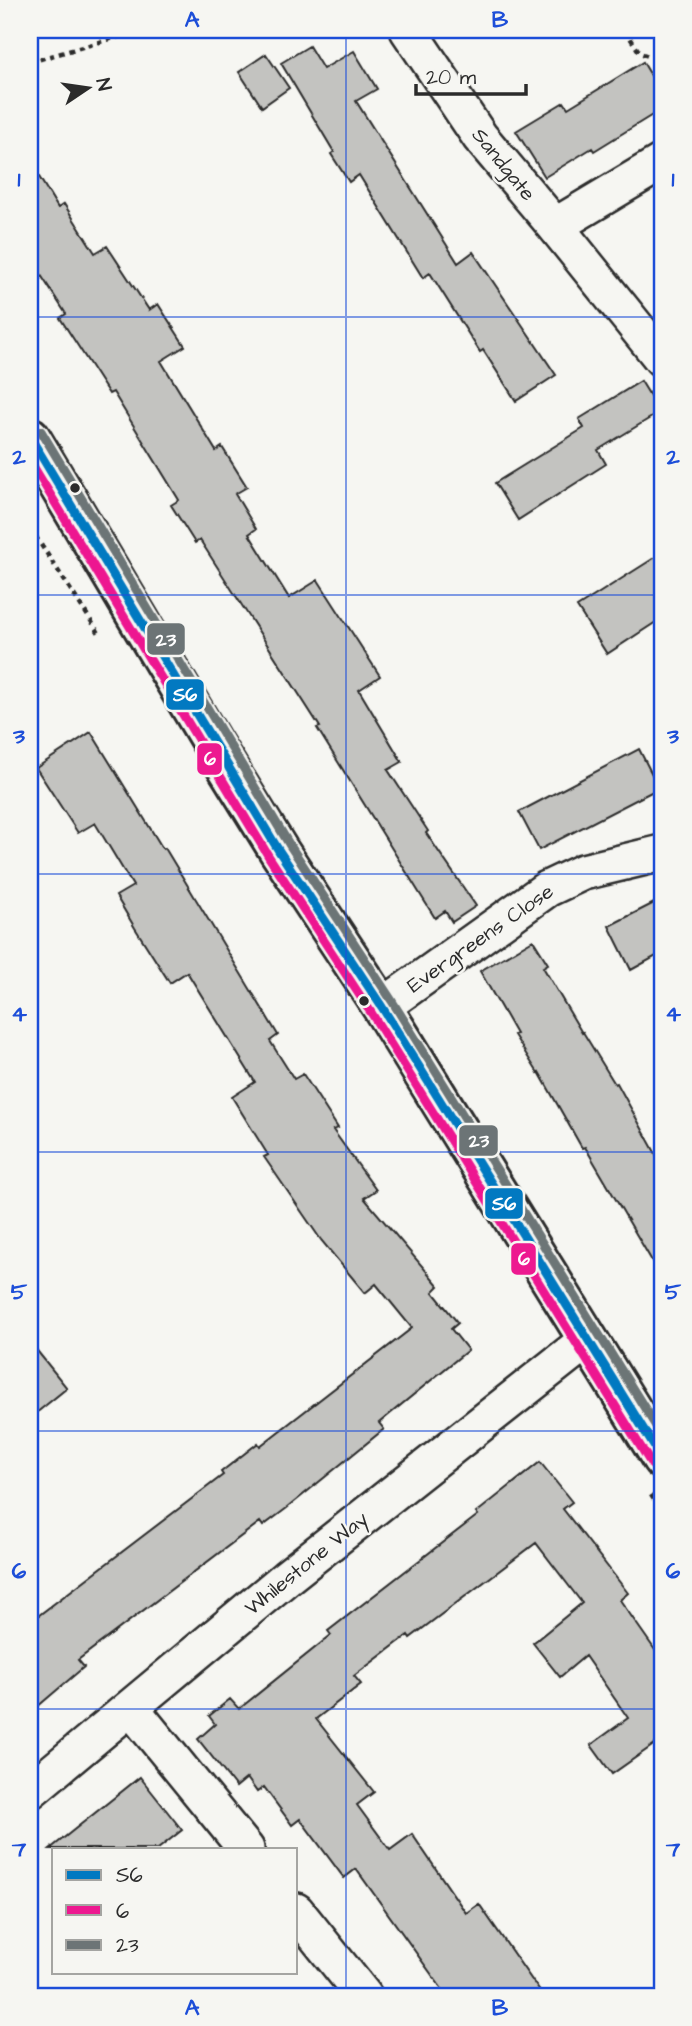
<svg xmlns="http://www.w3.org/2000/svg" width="692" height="2026" font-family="'Architects Daughter',sans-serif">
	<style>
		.building { fill: #c3c3c0; stroke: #2b2b2b; stroke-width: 2 }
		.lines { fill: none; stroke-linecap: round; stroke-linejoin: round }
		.minor-casing { stroke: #2b2b2b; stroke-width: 40 }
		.primary-casing { stroke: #2b2b2b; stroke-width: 44 }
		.path { stroke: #2b2b2b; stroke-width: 4.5; stroke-dasharray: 5 5; stroke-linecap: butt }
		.minor { stroke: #f6f6f2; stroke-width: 35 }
		.primary { stroke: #f6f6f2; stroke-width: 38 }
		.bus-1-casing { stroke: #f6f6f2; stroke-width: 14 }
		.bus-2-casing { stroke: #f6f6f2; stroke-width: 14 }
		.bus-3-casing { stroke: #f6f6f2; stroke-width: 14 }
		.bus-1 { stroke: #0279c1; stroke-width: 9 }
		.bus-2 { stroke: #ed1990; stroke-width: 9 }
		.bus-3 { stroke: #6c7476; stroke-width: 9 }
		.grid { fill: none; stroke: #1d4ed8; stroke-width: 2; stroke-opacity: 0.55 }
		.bus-dot { fill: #2b2b2b; stroke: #f6f6f2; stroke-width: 2.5 }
		.labels { text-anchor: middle; stroke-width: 5; stroke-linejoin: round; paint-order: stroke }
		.street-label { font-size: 21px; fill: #2b2b2b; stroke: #f6f6f2 }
		.line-badge { stroke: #f6f6f2; stroke-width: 2.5 }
		.badge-label { font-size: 19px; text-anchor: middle; font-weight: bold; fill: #fff }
		.neatline { fill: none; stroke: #1d4ed8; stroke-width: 2.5 }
		.grid-label { font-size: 23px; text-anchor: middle; font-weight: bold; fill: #1d4ed8 }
	</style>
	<rect width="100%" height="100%" fill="#f6f6f2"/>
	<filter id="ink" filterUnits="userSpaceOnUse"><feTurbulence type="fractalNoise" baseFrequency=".0143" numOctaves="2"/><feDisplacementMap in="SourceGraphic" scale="14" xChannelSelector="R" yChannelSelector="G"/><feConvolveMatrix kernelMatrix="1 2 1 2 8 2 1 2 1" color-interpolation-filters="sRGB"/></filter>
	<g filter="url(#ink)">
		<!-- building -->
		<path class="building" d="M309,46L323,69L354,51L377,89L356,101L458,263L473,252L556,375L516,401L483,350L480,352L430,273L423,278L359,175L349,182L331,154L334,152L281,63Z
			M266,54L289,88L262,107L239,72Z
			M643,62L662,94V109L594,151L592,148L545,177L516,131L564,102L568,108Z
			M30,162L58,208L64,204L95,253L107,246L149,310L158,304L185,346L161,361L216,451L222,447L247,487L235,494L256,529L249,534L289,598L318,580L380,676L359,690L402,762L388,770L428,831L426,833L476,906L452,922L445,911L435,918L420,894L317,728L320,727L200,540L195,543L171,505L179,500L113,392L109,394L60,318L66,314L30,258Z
			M641,381L660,412L598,450L606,464L518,520L495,483L584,428L579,419Z
			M662,553V618L607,654L577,607Z
			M91,732L163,849L165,848L278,1035L270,1041L294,1079L303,1074L338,1128L333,1130L376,1190L364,1198L439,1286L433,1292L458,1323L451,1329L468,1350L379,1423L384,1429L287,1508L263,1526L260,1522L78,1660L84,1667L30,1713V1622L223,1475L221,1472L258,1443L260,1446L412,1328L376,1284L365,1293L321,1240L264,1157L268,1155L232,1097L255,1082L187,972L170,983L135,928L116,896L133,886L95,823L78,833L36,768Z
			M639,749L659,788L539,850L519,812Z
			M662,899V953L631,970L609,926Z
			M533,940L548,964L543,967L582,1033L583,1032L615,1084L617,1083L662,1165V1278L585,1147L582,1148L539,1072L538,1073L514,1035L516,1034L480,971Z
			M30,1342L67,1388L30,1418Z
			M540,1462L572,1502L563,1509L628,1593L620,1600L662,1660V1739L612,1774L591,1745L628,1718L585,1656L560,1677L533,1643L582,1603L536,1543L410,1638L408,1635L354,1676L361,1684L316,1719L374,1792L357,1805L390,1850L412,1834L466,1913L479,1904L543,1996H447L356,1869L344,1878L300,1819L292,1825L264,1787L257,1792L247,1778L236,1787L198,1739L215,1724L209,1716L230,1699L239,1709L331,1635L328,1631L478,1515L476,1513Z
			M140,1777L182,1830L158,1849H50Z"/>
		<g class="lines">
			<!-- minor casing -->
			<g class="minor-casing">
				<path id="minor" d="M408,30L480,137L555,226L662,359
					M555,226L662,162
					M382,1007L547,889L583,872L662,853
					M131,1708L246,1849
					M30,1791L286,1578L587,1340
					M296,1911L364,1996"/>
			</g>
			<!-- primary casing -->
			<g class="primary-casing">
				<path id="primary" d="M30,437L211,741L279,851L382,1007L662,1459"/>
			</g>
			<!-- path -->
			<path class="path" d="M625,30L640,53L662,61
				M30,62L142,30
				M30,528L99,633
				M651,1495L662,1512"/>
			<!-- minor -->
			<use href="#minor" class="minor"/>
			<!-- primary -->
			<use href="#primary" class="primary"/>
			<!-- bus-1 casing -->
			<g class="bus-1-casing">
				<path id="bus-1" d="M30,437L279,851L382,1007L662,1459"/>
			</g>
			<!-- bus-2 casing -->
			<g class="bus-2-casing">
				<path id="bus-2" d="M30,461L269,857L372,1014L652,1465"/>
			</g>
			<!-- bus-3 casing -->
			<g class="bus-3-casing">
				<path id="bus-3" d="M41,431L289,844L392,1001L662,1436"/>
			</g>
			<!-- bus-1 -->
			<use href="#bus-1" class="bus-1"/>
			<!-- bus-2 -->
			<use href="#bus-2" class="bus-2"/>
			<!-- bus-3 -->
			<use href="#bus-3" class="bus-3"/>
		</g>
	</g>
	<!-- grid -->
	<path class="grid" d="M346,30V1996M30,317H662M30,595H662M30,874H662M30,1152H662M30,1431H662M30,1709H662"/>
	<!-- markers -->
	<g class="bus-dot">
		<circle cx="75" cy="488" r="6"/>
		<circle cx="364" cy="1001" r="6"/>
	</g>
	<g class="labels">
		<!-- street labels -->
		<g class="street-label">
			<text transform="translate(504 164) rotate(51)" y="7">Sandgate</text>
			<text transform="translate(480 938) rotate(-35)" y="7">Evergreens Close</text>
			<text transform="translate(306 1563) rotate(-39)" y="7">Whilestone Way</text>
		</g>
	</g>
	<g class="line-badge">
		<rect x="146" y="622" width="40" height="34" rx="7" fill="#6c7476"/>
		<rect x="165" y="678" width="40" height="33" rx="7" fill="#0279c1"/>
		<rect x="196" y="742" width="27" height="34" rx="7" fill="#ed1990"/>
		<rect x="458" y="1124" width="41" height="33" rx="7" fill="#6c7476"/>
		<rect x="484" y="1187" width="40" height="33" rx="7" fill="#0279c1"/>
		<rect x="510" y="1242" width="27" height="34" rx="7" fill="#ed1990"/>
	</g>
	<g class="badge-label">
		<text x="166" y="646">23</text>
		<text x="185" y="701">S6</text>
		<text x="210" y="765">6</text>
		<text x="479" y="1147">23</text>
		<text x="504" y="1210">S6</text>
		<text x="524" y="1265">6</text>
	</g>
	<!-- margin -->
	<rect width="692" height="2026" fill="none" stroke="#f6f6f2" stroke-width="77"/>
	<!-- legend -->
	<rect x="52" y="1848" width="245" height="126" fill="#f6f6f2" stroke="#a5a5a2" stroke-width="2"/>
	<rect x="66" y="1870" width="35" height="10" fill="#0279c1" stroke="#a5a5a2" stroke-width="2"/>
	<text x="116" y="1882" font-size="21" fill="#2b2b2b">S6</text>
	<rect x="66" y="1905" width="35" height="10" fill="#ed1990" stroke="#a5a5a2" stroke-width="2"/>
	<text x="116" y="1918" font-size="21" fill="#2b2b2b">6</text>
	<rect x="66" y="1940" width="35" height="10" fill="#6c7476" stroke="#a5a5a2" stroke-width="2"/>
	<text x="116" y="1952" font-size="21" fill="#2b2b2b">23</text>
	<!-- north arrow -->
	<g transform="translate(88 88) rotate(77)" stroke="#f6f6f2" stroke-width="5" paint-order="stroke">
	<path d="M0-5L12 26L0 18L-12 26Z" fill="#2b2b2b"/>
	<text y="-10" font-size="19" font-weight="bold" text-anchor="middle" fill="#2b2b2b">N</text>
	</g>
	<!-- scale -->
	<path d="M416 84v10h110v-10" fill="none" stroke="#2b2b2b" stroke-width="3.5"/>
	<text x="426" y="84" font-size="21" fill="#2b2b2b" stroke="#f6f6f2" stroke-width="5" paint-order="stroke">20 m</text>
	<rect x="38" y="38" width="616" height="1950" class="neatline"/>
	<g class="grid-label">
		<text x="192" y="27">A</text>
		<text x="500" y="27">B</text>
		<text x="19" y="186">1</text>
		<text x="673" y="186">1</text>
		<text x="19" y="464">2</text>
		<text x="673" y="464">2</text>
		<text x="19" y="743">3</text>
		<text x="673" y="743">3</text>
		<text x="19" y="1021">4</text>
		<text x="673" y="1021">4</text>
		<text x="19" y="1299">5</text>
		<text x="673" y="1299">5</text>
		<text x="19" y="1578">6</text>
		<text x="673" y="1578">6</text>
		<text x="19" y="1856">7</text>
		<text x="673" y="1856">7</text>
		<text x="192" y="2015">A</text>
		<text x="500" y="2015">B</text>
	</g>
</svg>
